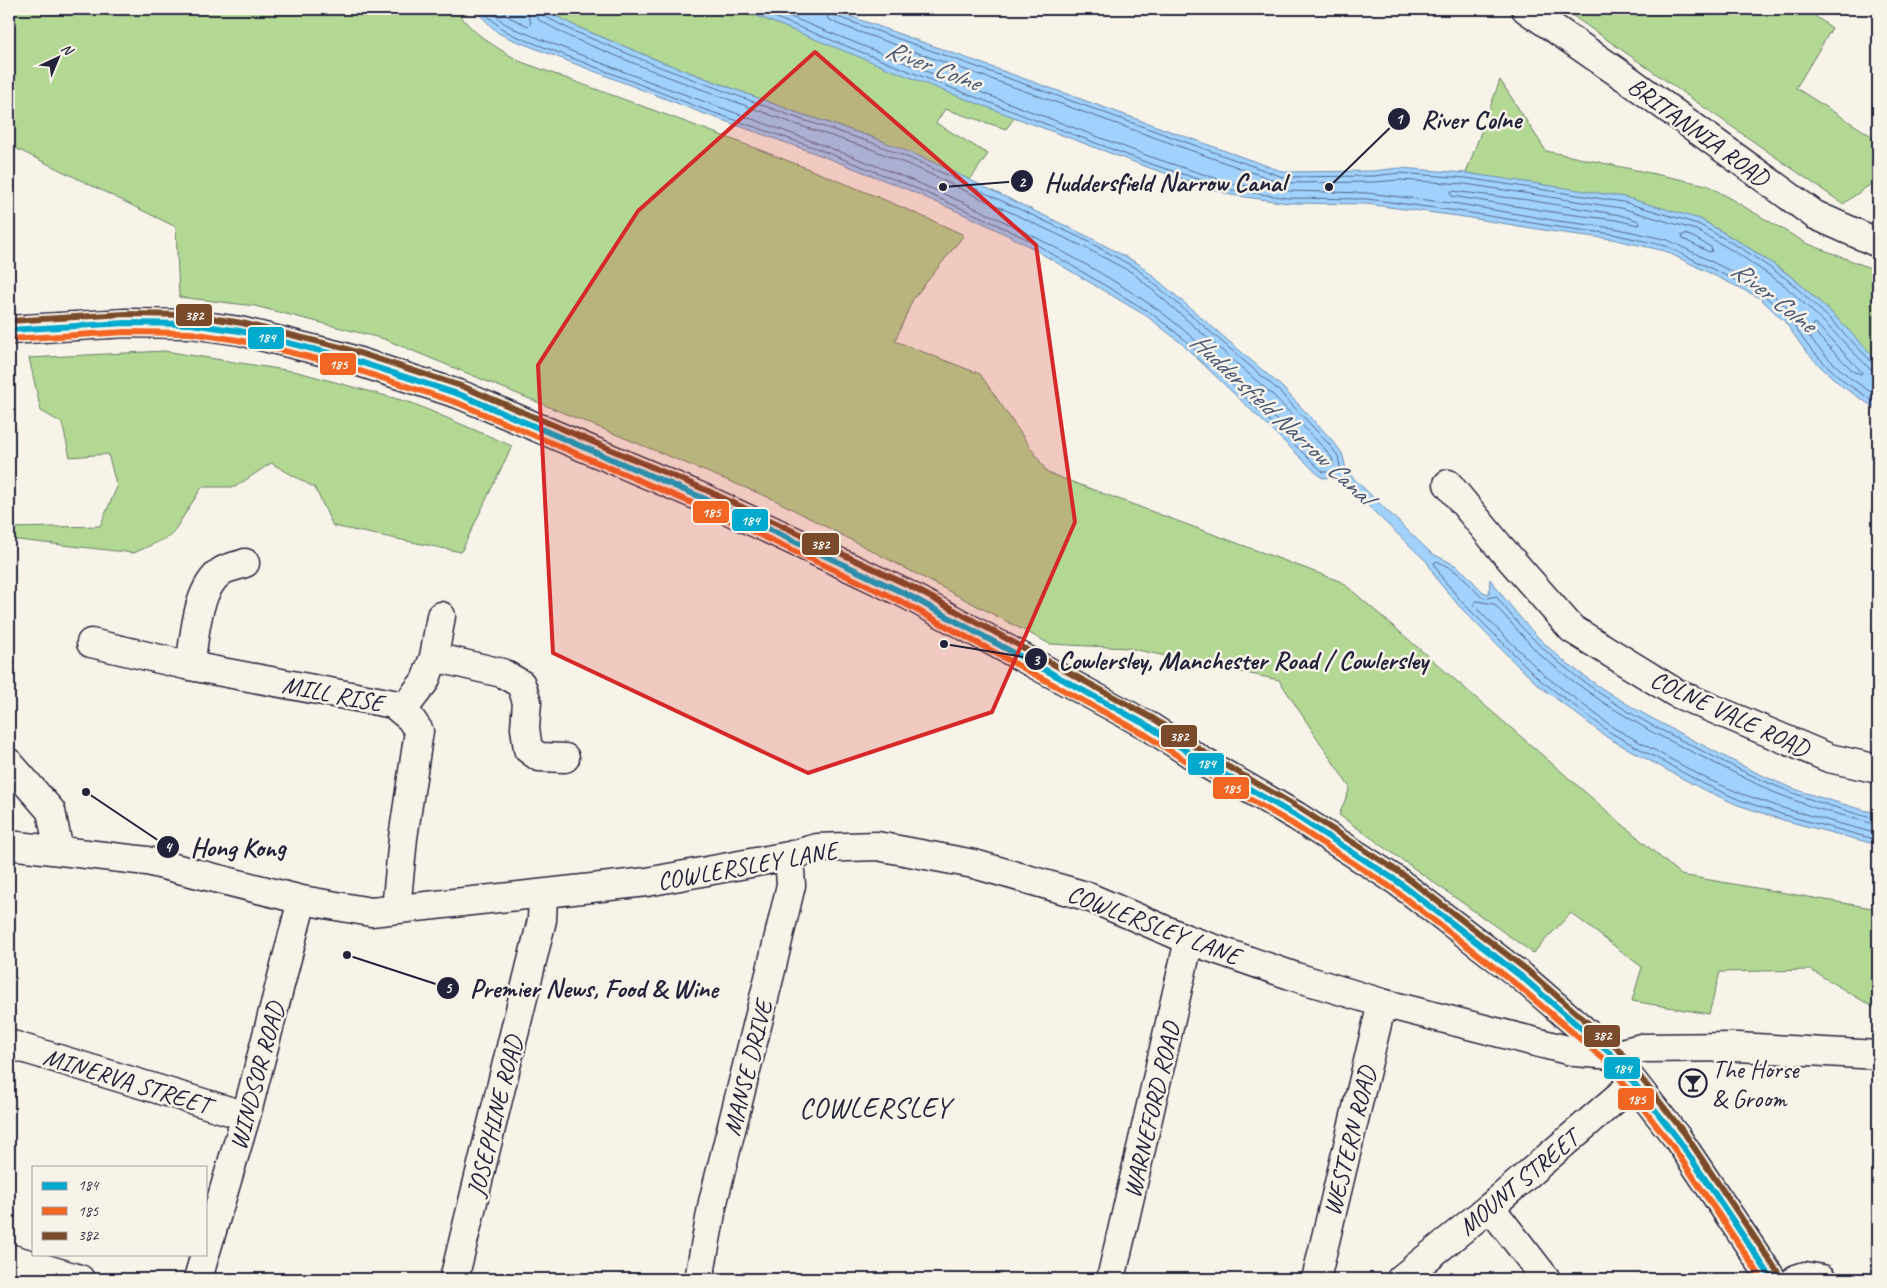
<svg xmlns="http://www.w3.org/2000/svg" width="1887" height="1288" font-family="Caveat,sans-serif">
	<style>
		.green { fill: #b2d894; stroke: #6a7d68 }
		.water { fill: #a0d2fd; stroke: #6e8caf }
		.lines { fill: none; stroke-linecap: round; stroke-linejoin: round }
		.shore { stroke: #546889; stroke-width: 1 }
		.minor-casing { stroke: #22223b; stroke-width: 31 }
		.major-casing { stroke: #22223b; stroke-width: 31 }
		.minor { stroke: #f7f3e8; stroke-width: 28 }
		.major { stroke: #f7f3e8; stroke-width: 28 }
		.bus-1-casing { stroke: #f7f3e8; stroke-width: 10 }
		.bus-2-casing { stroke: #f7f3e8; stroke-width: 10 }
		.bus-3-casing { stroke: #f7f3e8; stroke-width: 10 }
		.bus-1 { stroke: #00a9ce; stroke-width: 6 }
		.bus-2 { stroke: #f26522; stroke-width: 6 }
		.bus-3 { stroke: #7a4b2a; stroke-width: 6 }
		.marked { fill: #d62828; fill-opacity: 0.2; stroke: #d62828; stroke-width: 4; stroke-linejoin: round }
		.labels { text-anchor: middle; stroke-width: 5; stroke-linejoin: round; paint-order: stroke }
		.street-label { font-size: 25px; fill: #22223b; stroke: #f7f3e8 }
		.poi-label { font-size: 25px; fill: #22223b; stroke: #f7f3e8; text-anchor: start }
		.water-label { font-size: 26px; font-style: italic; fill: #485775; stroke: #f7f3e8 }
		.quarter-label { font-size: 28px; letter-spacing: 1px; fill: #22223b; stroke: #f7f3e8 }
		.leader { fill: none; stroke: #22223b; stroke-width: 2 }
		.callout-dot { fill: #22223b; stroke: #f7f3e8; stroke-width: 2 }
		.mark-label { font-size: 15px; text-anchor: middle; font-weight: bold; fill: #fff }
		.callout-label { font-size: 26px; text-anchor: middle; font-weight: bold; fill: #22223b; stroke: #f7f3e8; stroke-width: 5; stroke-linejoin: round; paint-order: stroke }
		.line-badge { stroke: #f7f3e8; stroke-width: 2 }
		.badge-label { font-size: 14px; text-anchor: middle; font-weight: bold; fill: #fff }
	</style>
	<rect width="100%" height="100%" fill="#f7f3e8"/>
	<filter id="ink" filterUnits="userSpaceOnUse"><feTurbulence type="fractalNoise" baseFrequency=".02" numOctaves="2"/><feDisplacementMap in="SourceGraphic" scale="10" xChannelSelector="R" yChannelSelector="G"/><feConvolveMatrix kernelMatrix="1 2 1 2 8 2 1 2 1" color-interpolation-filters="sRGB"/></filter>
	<g filter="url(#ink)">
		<!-- green -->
		<path class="green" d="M9,9H456C471,34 495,46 519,61C668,116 819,168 964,235L913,299L895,341L980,374L1048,473L1342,582L1681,875L1878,909V1010L1811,970L1720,972L1709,1014L1632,1001L1642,967L1571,913L1533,953L1339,815L1350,788L1279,680L1128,648L1050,644L775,500L384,339L255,306L179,297L176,227L9,145Z
			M543,9H740L1015,117L1006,129L945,109L936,123L988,154L970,180L875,138L798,113L662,62L575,26Z
			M1563,9H1805L1832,28L1796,88L1878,140V179L1843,204Z
			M1500,80L1546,151L1707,185L1806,243L1878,271V362L1834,315L1791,276L1743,244L1700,219L1466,173Z
			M164,351L298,372L412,403L512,446L461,552L333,526L315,488L271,463L235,487H202L171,536L134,553L9,539V528L100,526L117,487L108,454L70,457L62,423L41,411L29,358Z"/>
		<!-- water -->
		<path class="water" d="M474,9H543L575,26L662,62L798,113L875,138L924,158L1087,236L1139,264L1281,386L1333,441L1342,453L1347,472L1431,553L1455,565L1466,574L1483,592L1489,594L1490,579C1507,602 1525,625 1546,645C1588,684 1639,712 1689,738C1718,753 1747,769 1777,782C1810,796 1844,804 1878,814V845L1783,820L1738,805L1702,789L1608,738L1537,684L1513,661L1459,606L1438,581L1427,562L1341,480L1334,477L1322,478L1181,343L1148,317L1027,245L979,221L904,188L812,152L702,113L511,39L498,33Z
			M740,9H830L1284,172L1373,171L1399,168L1466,173L1624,197L1700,219L1743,244L1791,276L1834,315L1873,356L1878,362V410L1843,387L1821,367L1804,349L1785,322L1760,298L1665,251L1612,239L1556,232L1458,216L1366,204L1288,203L1231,195L1147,167L939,89Z"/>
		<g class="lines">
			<!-- shore -->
			<path class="shore" d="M480,9L501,28L513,35L703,109L813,147L906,184L981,217L1029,240L1151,313L1184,339L1323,472H1341L1338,456L1329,444L1278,390L1136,268L1085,240L921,163L873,143L797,118L660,67L573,31L544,16L541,13L540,9
				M489,9L504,23L515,29C579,54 643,80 708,103C862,159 1017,214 1154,307C1193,334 1227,371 1261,405C1282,426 1304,445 1326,466L1333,465L1332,458L1324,448L1273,395L1133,273L1082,246L919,169L871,149L795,124L658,73L570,37L539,20L535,15L534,9
				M499,9L509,17L528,26L531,23L526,9
				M754,9L941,84L1148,163L1232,190L1288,198L1367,199L1458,211L1557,227L1613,234L1666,246L1763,294L1789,319L1808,346L1824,363L1846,383L1878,404
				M771,9L943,78L1151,157L1233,184L1289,191L1367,193L1459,204L1558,221L1614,228L1668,240L1767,289L1794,314L1813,342L1829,359L1850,378L1878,397
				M825,9L828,19L840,25L1282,183L1374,182L1400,180L1465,184L1621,208L1696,230L1737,253L1784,285L1826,324L1869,368L1878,371
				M831,9L832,13L835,16L1283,177L1374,176L1399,173L1466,178L1623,202L1698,224L1741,248L1788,280L1830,319L1873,363L1878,365
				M1452,191L1528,200L1620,215L1639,221L1640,224L1638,225L1616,220L1559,213L1452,196L1450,193Z
				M1685,234L1693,237L1711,247L1712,251L1709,252L1683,239L1682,236Z
				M1816,324L1859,369L1862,372L1861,374L1854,372L1819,337L1812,327L1813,324Z
				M1878,819C1863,817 1846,810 1831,806C1781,791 1735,768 1689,744C1678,738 1666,733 1655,727C1595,694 1536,651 1496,596L1488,598L1480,596L1463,577L1452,569L1437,561L1434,563L1442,578L1463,603L1540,680L1611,733L1704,784L1740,800L1784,815L1878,840
				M1878,825L1815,808L1773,792L1652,732L1604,703L1569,678L1539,654L1494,604L1477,601L1474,603V606L1544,675L1614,728L1707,779L1742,794L1786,809L1878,834"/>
			<!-- minor casing -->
			<g class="minor-casing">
				<path id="minor" d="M1526,9L1626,78L1815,215L1878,243
					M1448,484L1499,546L1572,629L1676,693L1829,758L1878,769
					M91,643L190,666L393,704L410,718L419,731L403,838L396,909
					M434,657L502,673L521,684L527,702L525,728L528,749L539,757L565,758
					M190,666C195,637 196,589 222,571C228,567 238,566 245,563
					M402,711L425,681L434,657L441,616
					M9,763L51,811L59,851
					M9,845L147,861L302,900L371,912L647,882L789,856L817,848L877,846L974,864L1086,896L1189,940L1296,977L1382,1003L1575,1052L1612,1055L1641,1048L1738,1047L1878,1055
					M9,1044L246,1116
					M1490,1207L1546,1279
					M206,1251L246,1116L302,900
					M9,1258L80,1279
					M198,1279L205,1254
					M454,1279L542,920L543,894
					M699,1279L713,1202L771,970L791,885L789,856
					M1111,1279L1189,940
					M1316,1279L1382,1003
					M1401,1279L1490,1207L1634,1083
					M1796,1279L1805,1276L1822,1279"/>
			</g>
			<!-- major casing -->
			<g class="major-casing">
				<path id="major" d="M9,330L126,323L191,324L240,331L341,356L461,395L703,498L906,594L1150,727L1205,763L1296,816L1397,881L1522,977L1612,1055L1678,1139L1772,1279"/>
			</g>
			<!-- minor -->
			<use href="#minor" class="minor"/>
			<!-- major -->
			<use href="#major" class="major"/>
			<!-- bus-1 casing -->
			<g class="bus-1-casing">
				<path id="bus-1" d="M9,330L126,323L191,324L240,331L341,356L461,395L703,498L906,594L1150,727L1205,763L1296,816L1397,881L1522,977L1612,1055L1678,1139L1772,1279"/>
			</g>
			<!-- bus-2 casing -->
			<g class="bus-2-casing">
				<path id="bus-2" d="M10,339L126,332L190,333L238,340L339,364L458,403L699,506L902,602L1146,735L1201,771L1291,823L1392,888L1516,984L1606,1061L1671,1144L1762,1279"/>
			</g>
			<!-- bus-3 casing -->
			<g class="bus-3-casing">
				<path id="bus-3" d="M9,321L125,314L192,315L242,323L344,348L464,387L706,490L910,586L1154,719L1210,756L1301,809L1402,874L1527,970L1619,1050L1685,1134L1779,1274"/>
			</g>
			<!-- bus-1 -->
			<use href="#bus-1" class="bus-1"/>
			<!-- bus-2 -->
			<use href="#bus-2" class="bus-2"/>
			<!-- bus-3 -->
			<use href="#bus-3" class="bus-3"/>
		</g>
	</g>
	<!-- marked area -->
	<path class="marked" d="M815,52L1036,245L1075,522L992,712L808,773L553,653L538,365L638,211Z"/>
	<!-- icons -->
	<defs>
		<g id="bar-ring" transform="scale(1.4375)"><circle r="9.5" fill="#f7f3e8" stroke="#22223b" stroke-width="1.5"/><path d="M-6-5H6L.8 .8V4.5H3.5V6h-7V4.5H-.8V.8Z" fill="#22223b"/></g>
	</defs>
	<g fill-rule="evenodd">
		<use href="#bar-ring" x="1693" y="1083"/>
	</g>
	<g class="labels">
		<!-- street labels -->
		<g class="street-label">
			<text transform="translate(1699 131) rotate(36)" y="9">BRITANNIA ROAD</text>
			<text transform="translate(333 693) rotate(11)" y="9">MILL RISE</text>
			<text transform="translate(1730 713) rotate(25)" y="9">COLNE VALE ROAD</text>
			<text transform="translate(747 865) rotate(-10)" y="9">COWLERSLEY LANE</text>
			<text transform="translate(1154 924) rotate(21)" y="9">COWLERSLEY LANE</text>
			<text transform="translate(747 1068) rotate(-76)" y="9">MANSE DRIVE</text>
			<text transform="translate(256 1076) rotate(-75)" y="9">WINDSOR ROAD</text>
			<text transform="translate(127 1080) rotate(17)" y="9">MINERVA STREET</text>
			<text transform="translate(1151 1110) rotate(-77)" y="9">WARNEFORD ROAD</text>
			<text transform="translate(494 1116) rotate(-76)" y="9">JOSEPHINE ROAD</text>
			<text transform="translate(1349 1141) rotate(-76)" y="9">WESTERN ROAD</text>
			<text transform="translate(1518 1182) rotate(-40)" y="9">MOUNT STREET</text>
		</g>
		<!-- poi labels -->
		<g class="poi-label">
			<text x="1712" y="1078">The Horse<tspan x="1712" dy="29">&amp; Groom</tspan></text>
		</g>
		<!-- water labels -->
		<g class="water-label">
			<text transform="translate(933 65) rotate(21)" y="9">River Colne</text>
			<text transform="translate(1774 296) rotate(38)" y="9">River Colne</text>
			<text transform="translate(1282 418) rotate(43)" y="9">Huddersfield Narrow Canal</text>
		</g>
		<!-- quarter labels -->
		<g class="quarter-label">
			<text x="875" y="1117">COWLERSLEY</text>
		</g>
	</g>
	<!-- callouts -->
	<path class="leader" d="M1329 187L1399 119M943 187L1022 181M944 644L1036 659M86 792L168 847M347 955L448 988"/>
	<g class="callout-dot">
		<circle cx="1329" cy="187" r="5"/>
		<circle cx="943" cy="187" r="5"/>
		<circle cx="944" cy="644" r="5"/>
		<circle cx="86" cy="792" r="5"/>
		<circle cx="347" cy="955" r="5"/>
		<circle cx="1399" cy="119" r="12"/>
		<circle cx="1022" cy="181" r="12"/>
		<circle cx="1036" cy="659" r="12"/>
		<circle cx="168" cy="847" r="12"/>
		<circle cx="448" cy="988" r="12"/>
	</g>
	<g class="mark-label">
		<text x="1399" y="124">1</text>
		<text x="1022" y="187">2</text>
		<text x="1036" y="665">3</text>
		<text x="168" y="852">4</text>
		<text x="448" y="993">5</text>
	</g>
	<g class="callout-label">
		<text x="1471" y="128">River Colne</text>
		<text x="1165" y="191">Huddersfield Narrow Canal</text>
		<text x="1243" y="669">Cowlersley, Manchester Road / Cowlersley</text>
		<text x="238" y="856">Hong Kong</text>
		<text x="594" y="997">Premier News, Food &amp; Wine</text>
	</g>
	<g class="line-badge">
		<rect x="175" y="303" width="38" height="24" rx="5" fill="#7a4b2a"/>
		<rect x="247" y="326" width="38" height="24" rx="5" fill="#00a9ce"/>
		<rect x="319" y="352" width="38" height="24" rx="5" fill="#f26522"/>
		<rect x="692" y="500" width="38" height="24" rx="5" fill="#f26522"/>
		<rect x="731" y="508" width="38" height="24" rx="5" fill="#00a9ce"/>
		<rect x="801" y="532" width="39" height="24" rx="5" fill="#7a4b2a"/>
		<rect x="1160" y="724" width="38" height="24" rx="5" fill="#7a4b2a"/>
		<rect x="1187" y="752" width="38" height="24" rx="5" fill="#00a9ce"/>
		<rect x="1212" y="776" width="38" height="24" rx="5" fill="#f26522"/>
		<rect x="1583" y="1024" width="38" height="24" rx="5" fill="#7a4b2a"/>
		<rect x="1603" y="1056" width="38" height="24" rx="5" fill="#00a9ce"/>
		<rect x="1617" y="1087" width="38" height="24" rx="5" fill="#f26522"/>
	</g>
	<g class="badge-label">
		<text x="194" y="320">382</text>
		<text x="266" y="342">184</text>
		<text x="338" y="369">185</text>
		<text x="711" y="517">185</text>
		<text x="750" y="525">184</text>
		<text x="820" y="549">382</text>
		<text x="1179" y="741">382</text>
		<text x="1206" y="768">184</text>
		<text x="1231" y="793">185</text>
		<text x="1602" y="1040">382</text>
		<text x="1622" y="1073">184</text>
		<text x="1636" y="1104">185</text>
	</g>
	<!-- margin -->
	<rect width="1887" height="1288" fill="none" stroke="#f7f3e8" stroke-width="30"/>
	<rect x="15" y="15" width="1857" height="1258" fill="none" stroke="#22223b" stroke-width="2" filter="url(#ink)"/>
	<!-- legend -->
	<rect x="32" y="1166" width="175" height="90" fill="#f7f3e8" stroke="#a29fa3"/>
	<rect x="42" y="1182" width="25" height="8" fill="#00a9ce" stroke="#a29fa3"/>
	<text x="78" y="1190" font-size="15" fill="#22223b">184</text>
	<rect x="42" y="1207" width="25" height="8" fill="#f26522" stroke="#a29fa3"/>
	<text x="78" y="1216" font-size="15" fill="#22223b">185</text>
	<rect x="42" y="1232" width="25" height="8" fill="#7a4b2a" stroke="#a29fa3"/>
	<text x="78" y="1240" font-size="15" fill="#22223b">382</text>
	<!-- north arrow -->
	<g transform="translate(58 58) rotate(44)" stroke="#f7f3e8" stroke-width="4" paint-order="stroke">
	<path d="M0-4L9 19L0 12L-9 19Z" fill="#22223b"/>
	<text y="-8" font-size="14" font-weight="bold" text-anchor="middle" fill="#22223b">N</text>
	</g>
</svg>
